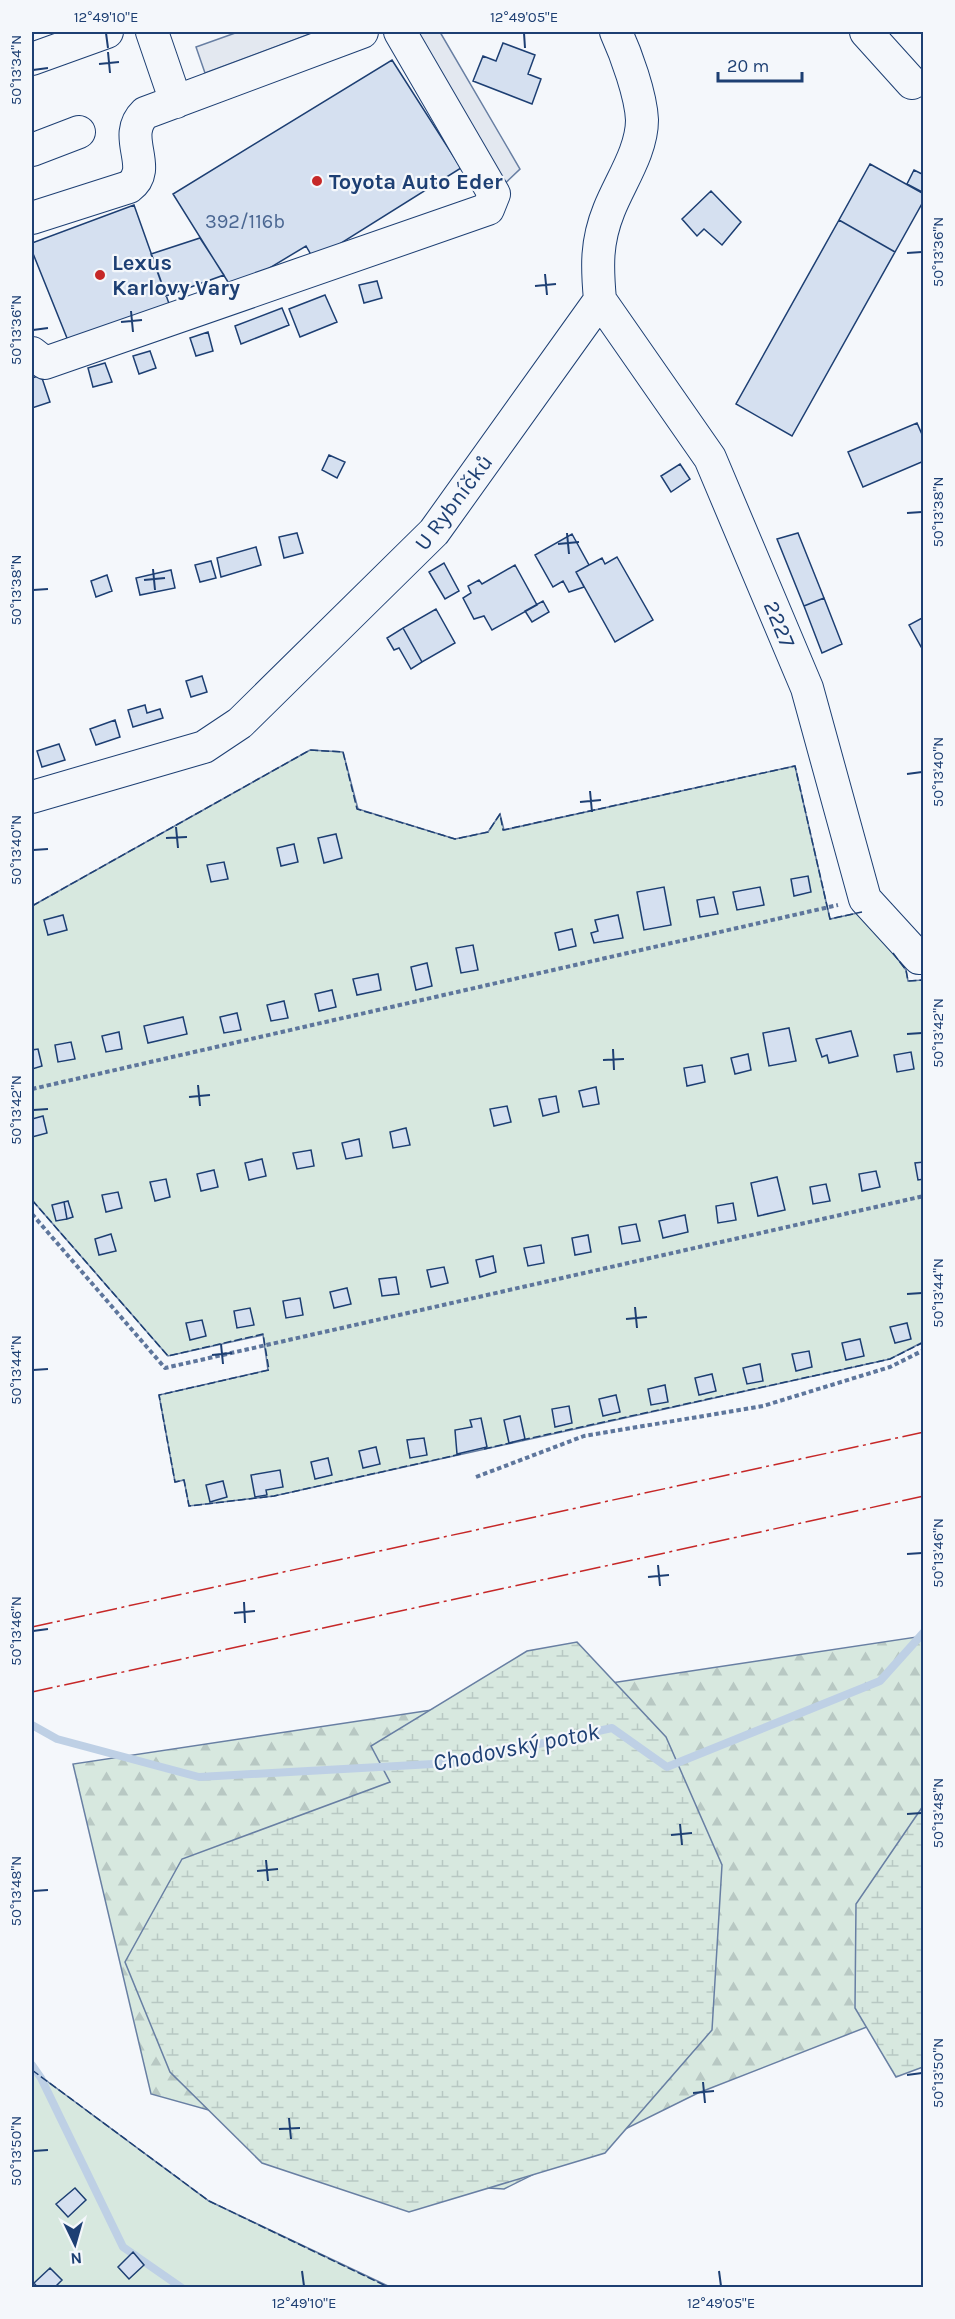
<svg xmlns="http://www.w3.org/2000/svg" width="955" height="2319" font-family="Karla,sans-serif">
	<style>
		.green { fill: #d7e8df; stroke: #687fa3; stroke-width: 1.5 }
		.forest { fill: url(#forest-firs); stroke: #687fa3; stroke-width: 1.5 }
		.wetland { fill: url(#wetland-marsh); stroke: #687fa3; stroke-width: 1.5 }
		.parking { fill: #e3e8f0; stroke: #687fa3; stroke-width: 1.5 }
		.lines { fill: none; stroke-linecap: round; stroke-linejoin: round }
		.stream { stroke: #bed0e5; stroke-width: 8 }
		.building { fill: #d5e0f0; stroke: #1d3f73; stroke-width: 1.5 }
		.minor-casing { stroke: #1d3f73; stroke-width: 34 }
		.path { stroke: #5e769c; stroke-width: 4; stroke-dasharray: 4.5 3; stroke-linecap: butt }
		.minor { stroke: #f4f7fb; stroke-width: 32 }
		.fence { stroke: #1d3f73; stroke-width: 1.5; stroke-dasharray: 8 3; stroke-linecap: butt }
		.power { stroke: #c62828; stroke-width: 1.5; stroke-dasharray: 21 4.5 3 4.5; stroke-linecap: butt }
		.ticks { fill: none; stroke: #1d3f73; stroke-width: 2 }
		.poi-dot { fill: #c62828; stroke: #f4f7fb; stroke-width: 2 }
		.labels { text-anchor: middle; stroke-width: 4.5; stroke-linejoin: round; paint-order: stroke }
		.number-label { font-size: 20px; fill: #4b6792 }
		.poi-label { font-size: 22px; font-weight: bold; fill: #1d3f73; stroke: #f4f7fb; text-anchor: start }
		.street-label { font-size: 22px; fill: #1d3f73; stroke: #f4f7fb }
		.water-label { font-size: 24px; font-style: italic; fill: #1d3f73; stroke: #f4f7fb }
		.neatline { fill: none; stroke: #1d3f73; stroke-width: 2 }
		.ticks-label { font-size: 15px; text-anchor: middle; fill: #1d3f73 }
	</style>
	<defs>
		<pattern id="forest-firs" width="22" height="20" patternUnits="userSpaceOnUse" patternTransform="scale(1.5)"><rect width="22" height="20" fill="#d7e8df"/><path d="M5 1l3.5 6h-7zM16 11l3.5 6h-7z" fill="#b8c8c3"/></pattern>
		<pattern id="wetland-marsh" width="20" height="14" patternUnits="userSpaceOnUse" patternTransform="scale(1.5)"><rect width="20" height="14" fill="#d7e8df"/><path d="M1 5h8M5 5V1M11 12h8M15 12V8" fill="none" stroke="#b8c8c3"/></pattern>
	</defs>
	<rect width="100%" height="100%" fill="#f4f7fb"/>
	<!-- green -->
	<path class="green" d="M310,750L343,752L358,809L455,839L488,832L500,814L504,830L795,766L830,919L862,912L906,970L908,981L923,980V1342L890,1359L274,1496L189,1506L184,1480L175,1482L159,1395L268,1370L263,1335L168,1356L32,1200V906Z
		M32,2070L209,2201L390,2287H32Z"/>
	<!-- forest -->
	<path class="forest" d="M923,1636V2005L698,2093L504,2189L488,2188L151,2094L73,1764Z"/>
	<!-- wetland -->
	<path class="wetland" d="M577,1642L666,1737L722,1865L712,2030L605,2153L409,2212L262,2163L170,2072L125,1962L182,1859L390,1782L371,1746L527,1651Z
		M923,1806V2067L896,2077L855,2008L856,1904Z"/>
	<!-- parking -->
	<path class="parking" d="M238,32H315L205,73L196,47Z
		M400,32H440L520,169L494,194Z"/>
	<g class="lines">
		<!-- stream -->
		<path class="stream" d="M32,1725L57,1739L199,1777L451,1763L612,1728L667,1767L880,1681L924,1632
			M32,2065L41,2078L123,2247L182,2288"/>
	</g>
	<!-- building -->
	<path class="building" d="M503,43L535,55L528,74L541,79L532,104L473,81L483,56L496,61Z
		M392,60L461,168L314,260L306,246L233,290L173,194Z
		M870,164L924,194V200L895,252L839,220Z
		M914,170L924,175V193L907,184Z
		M711,191L741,222L722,245L704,229L697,236L682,219Z
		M134,205L172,312L71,348L32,251V243Z
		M839,220L895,252L792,436L736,404Z
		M200,238L224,275L166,296L151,254Z
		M377,281L382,298L364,303L359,285Z
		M325,295L337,322L300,337L289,309Z
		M282,308L289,325L241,344L235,326Z
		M208,332L213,351L196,356L190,338Z
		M150,351L156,368L139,374L133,356Z
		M105,363L112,382L93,387L88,368Z
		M41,375L50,402L32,408V378Z
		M917,423L924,439V461L863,487L848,452Z
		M329,455L345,462L337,478L322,470Z
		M680,464L690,479L671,492L661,476Z
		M297,533L303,553L284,558L279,537Z
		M798,533L824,598L804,606L777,539Z
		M572,534L589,565L576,572L584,587L569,592L563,581L553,587L535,555Z
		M256,547L261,565L221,577L217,558Z
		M617,557L653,620L615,642L576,572L602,558L605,564Z
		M211,561L216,578L200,582L195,565Z
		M444,563L459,591L445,599L429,572Z
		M515,565L537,605L492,630L484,616L474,619L463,598L471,593L468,586L479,580L482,584Z
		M171,570L175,588L140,595L136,578Z
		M107,575L112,591L96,597L91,581Z
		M824,598L842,644L822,653L804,606Z
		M543,601L549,612L532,622L525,611Z
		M436,609L455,643L422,662L403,628Z
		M924,617V652L909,625Z
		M403,628L422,662L411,669L399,648L394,650L387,638Z
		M202,676L207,692L191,697L186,681Z
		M145,705L147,713L160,709L163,718L133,727L128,710Z
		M115,720L120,737L96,745L90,729Z
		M59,744L65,760L42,767L37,751Z
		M336,834L342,858L324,863L318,838Z
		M294,844L298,862L281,866L277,848Z
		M224,862L228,879L211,882L207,865Z
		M808,876L811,892L794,896L791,879Z
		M664,887L671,925L644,930L637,892Z
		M760,887L764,905L737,910L733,892Z
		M714,897L718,914L700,917L697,900Z
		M63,915L67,930L48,935L44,920Z
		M618,915L623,938L594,943L591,933L598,931L595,920Z
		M572,929L576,946L559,950L555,933Z
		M473,945L478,970L461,973L456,948Z
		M427,963L432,986L416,990L411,967Z
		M378,974L381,990L357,995L353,979Z
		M332,990L336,1007L319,1011L315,994Z
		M284,1001L288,1018L271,1021L267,1005Z
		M237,1013L241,1030L224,1033L220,1017Z
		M183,1017L187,1034L148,1043L144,1026Z
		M789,1028L796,1061L769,1066L763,1033Z
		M851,1031L858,1056L829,1063L827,1055L822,1057L816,1039Z
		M119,1032L122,1049L106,1052L102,1036Z
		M71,1042L75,1059L58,1062L55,1045Z
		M38,1049L42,1066L32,1069V1073V1050Z
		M911,1052L914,1069L897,1072L894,1055Z
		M748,1054L751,1070L735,1074L731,1058Z
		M702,1065L705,1082L687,1086L684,1068Z
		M596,1087L599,1104L583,1107L579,1091Z
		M556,1096L559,1112L543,1116L539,1099Z
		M507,1106L511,1122L494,1126L490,1109Z
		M43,1116L47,1133L32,1137V1119Z
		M406,1128L410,1145L393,1148L390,1132Z
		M359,1139L362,1156L346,1159L342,1143Z
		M311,1150L314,1166L297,1169L293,1153Z
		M262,1159L266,1176L249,1180L245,1163Z
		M924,1162V1179L918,1180L915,1163Z
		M214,1170L218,1187L201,1191L197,1174Z
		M876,1171L880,1187L862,1191L859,1174Z
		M777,1177L785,1210L758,1216L751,1183Z
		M166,1179L170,1197L155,1201L150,1182Z
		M826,1184L830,1201L813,1204L810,1187Z
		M118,1192L122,1208L106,1212L102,1195Z
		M68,1201L73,1217L67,1219L64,1202Z
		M64,1202L67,1219L56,1221L52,1205Z
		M733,1203L736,1220L718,1223L716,1206Z
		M685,1215L688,1232L663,1238L659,1221Z
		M636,1224L640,1241L622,1244L619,1227Z
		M111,1234L116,1251L99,1255L95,1239Z
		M588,1235L591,1252L575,1255L572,1238Z
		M541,1245L544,1263L528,1266L524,1248Z
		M493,1256L496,1272L480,1277L476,1260Z
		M444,1267L448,1283L431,1287L427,1270Z
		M396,1277L399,1294L382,1296L379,1279Z
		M347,1288L351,1304L334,1308L330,1292Z
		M300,1298L303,1315L286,1318L283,1301Z
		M250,1308L254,1325L237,1328L234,1311Z
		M202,1320L206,1336L190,1340L186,1323Z
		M907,1323L911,1339L895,1343L890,1327Z
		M860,1339L864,1356L846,1360L842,1343Z
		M809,1351L812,1367L796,1371L792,1354Z
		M760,1364L763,1381L747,1384L743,1368Z
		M712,1374L716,1391L699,1395L695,1378Z
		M665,1385L668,1402L651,1405L648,1389Z
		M616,1395L620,1412L603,1416L599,1399Z
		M569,1406L572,1423L555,1427L552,1409Z
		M520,1416L525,1439L509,1443L504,1420Z
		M481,1418L487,1447L457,1454L455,1430L472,1427L470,1420Z
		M424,1438L427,1455L410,1458L407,1440Z
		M376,1447L380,1464L363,1468L359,1451Z
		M328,1458L332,1475L315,1479L311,1462Z
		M280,1470L283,1487L266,1490L267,1495L255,1497L251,1475Z
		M223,1481L227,1497L210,1502L206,1485Z
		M75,2188L86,2200L68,2217L56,2204Z
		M133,2252L144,2265L129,2279L118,2267Z
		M50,2268L62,2280L54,2288H38L34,2283Z"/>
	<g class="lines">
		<!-- minor casing -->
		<g class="minor-casing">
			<path id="minor" d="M152,32L176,102
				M866,32L912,83
				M32,59L107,32
				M32,150L79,132
				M32,218L129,187C155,168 120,137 145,113L362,32
				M600,300L710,458L807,688L865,899L919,958H924
				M32,353L45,363L488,209L494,194L400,32
				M32,797L204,747L240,723L434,532L600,300C597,267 596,242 609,210C620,182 642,151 642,120C641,95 626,54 616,32"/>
		</g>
		<!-- path -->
		<path class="path" d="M32,1089L838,905
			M32,1214L165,1368L924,1196
			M476,1477L584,1436L763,1406L890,1367L924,1350"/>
		<!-- minor -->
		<use href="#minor" class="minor"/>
		<!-- fence -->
		<path class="fence" d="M32,906L310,750L343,752L357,809L455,839L488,832L500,814L503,830L795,766L830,919L862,912
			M893,953L906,970L908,981L924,980
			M32,1200L168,1356L263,1334L269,1370L159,1395L175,1482L184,1480L189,1506L274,1496L461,1454
			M522,1440L890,1359L924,1342
			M484,1449L514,1442
			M32,2070L209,2201L390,2288"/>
		<!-- power -->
		<path class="power" d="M32,1627L924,1432
			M32,1692L924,1496"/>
	</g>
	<!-- ticks -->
	<path class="ticks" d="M106,33L108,48M524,33L525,48M108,52L110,73M99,64L119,62M33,70L48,68M907,253L922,252M545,274L547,295M535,286L556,284M131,311L133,332M121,322L142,320M33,330L48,328M907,513L922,512M567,533L569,554M558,544L579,542M153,569L155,590M144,580L165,578M33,590L48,589M907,774L922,772M590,791L592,812M580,802L601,800M176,827L178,848M166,838L187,837M33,850L48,849M907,1034L922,1033M613,1049L614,1070M603,1060L624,1059M198,1085L200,1106M189,1097L210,1095M33,1110L48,1109M907,1294L922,1293M635,1307L637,1328M626,1319L647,1317M221,1344L223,1364M212,1355L232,1353M33,1370L48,1369M907,1554L922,1553M658,1565L660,1586M648,1577L669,1575M244,1602L245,1623M234,1613L255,1611M33,1631L48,1629M907,1814L922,1813M680,1824L682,1845M671,1835L692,1833M266,1860L268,1881M257,1871L278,1869M33,1891L48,1890M907,2075L922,2073M703,2082L705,2103M693,2093L714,2091M289,2118L291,2139M279,2129L300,2128M33,2151L48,2150M302,2271L304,2286M719,2271L721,2286"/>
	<!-- markers -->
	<g class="poi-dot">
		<circle cx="317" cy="181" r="6"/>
		<circle cx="100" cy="275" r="6"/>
	</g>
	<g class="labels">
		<!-- number labels -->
		<g class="number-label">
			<text x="245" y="228">392/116b</text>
		</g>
		<!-- poi labels -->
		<g class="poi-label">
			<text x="329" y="189">Toyota Auto Eder</text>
			<text x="112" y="270">Lexus<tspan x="112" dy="25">Karlovy Vary</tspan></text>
		</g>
		<!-- street labels -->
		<g class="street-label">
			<text transform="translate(453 502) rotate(-53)" y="8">U Rybníčků</text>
			<text transform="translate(780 624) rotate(67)" y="8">2227</text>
		</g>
		<!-- water labels -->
		<g class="water-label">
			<text transform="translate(516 1747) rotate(-11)" y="8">Chodovský potok</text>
		</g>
	</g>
	<!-- border -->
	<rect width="955" height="2319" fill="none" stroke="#f4f7fb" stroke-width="66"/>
	<!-- north arrow -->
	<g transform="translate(75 2244) rotate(175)" stroke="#f4f7fb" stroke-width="4.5" paint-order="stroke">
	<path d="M0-4.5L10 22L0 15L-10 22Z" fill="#1d3f73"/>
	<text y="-9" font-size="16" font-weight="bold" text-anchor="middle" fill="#1d3f73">N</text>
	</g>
	<!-- scale -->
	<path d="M718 72v9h84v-9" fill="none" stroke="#1d3f73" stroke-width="3"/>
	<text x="727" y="72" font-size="18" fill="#1d3f73" stroke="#f4f7fb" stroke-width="4.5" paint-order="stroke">20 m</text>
	<rect x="33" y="33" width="889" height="2253" class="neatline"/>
	<g class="ticks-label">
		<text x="106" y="22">12°49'10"E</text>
		<text x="524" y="22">12°49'05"E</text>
		<text transform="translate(16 70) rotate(-90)" y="5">50°13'34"N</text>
		<text transform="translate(938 252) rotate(-90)" y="5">50°13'36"N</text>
		<text transform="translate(16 330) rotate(-90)" y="5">50°13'36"N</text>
		<text transform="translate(938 512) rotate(-90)" y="5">50°13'38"N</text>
		<text transform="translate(16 590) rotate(-90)" y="5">50°13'38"N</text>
		<text transform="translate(938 772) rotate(-90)" y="5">50°13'40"N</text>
		<text transform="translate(16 850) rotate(-90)" y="5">50°13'40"N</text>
		<text transform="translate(938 1033) rotate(-90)" y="5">50°13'42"N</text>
		<text transform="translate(16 1110) rotate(-90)" y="5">50°13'42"N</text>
		<text transform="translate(938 1293) rotate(-90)" y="5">50°13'44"N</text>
		<text transform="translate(16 1370) rotate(-90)" y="5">50°13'44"N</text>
		<text transform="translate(938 1553) rotate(-90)" y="5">50°13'46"N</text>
		<text transform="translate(16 1631) rotate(-90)" y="5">50°13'46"N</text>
		<text transform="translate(938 1813) rotate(-90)" y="5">50°13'48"N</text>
		<text transform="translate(16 1891) rotate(-90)" y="5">50°13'48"N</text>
		<text transform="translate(938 2073) rotate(-90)" y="5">50°13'50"N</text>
		<text transform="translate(16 2151) rotate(-90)" y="5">50°13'50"N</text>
		<text x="304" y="2308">12°49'10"E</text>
		<text x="721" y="2308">12°49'05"E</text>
	</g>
</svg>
